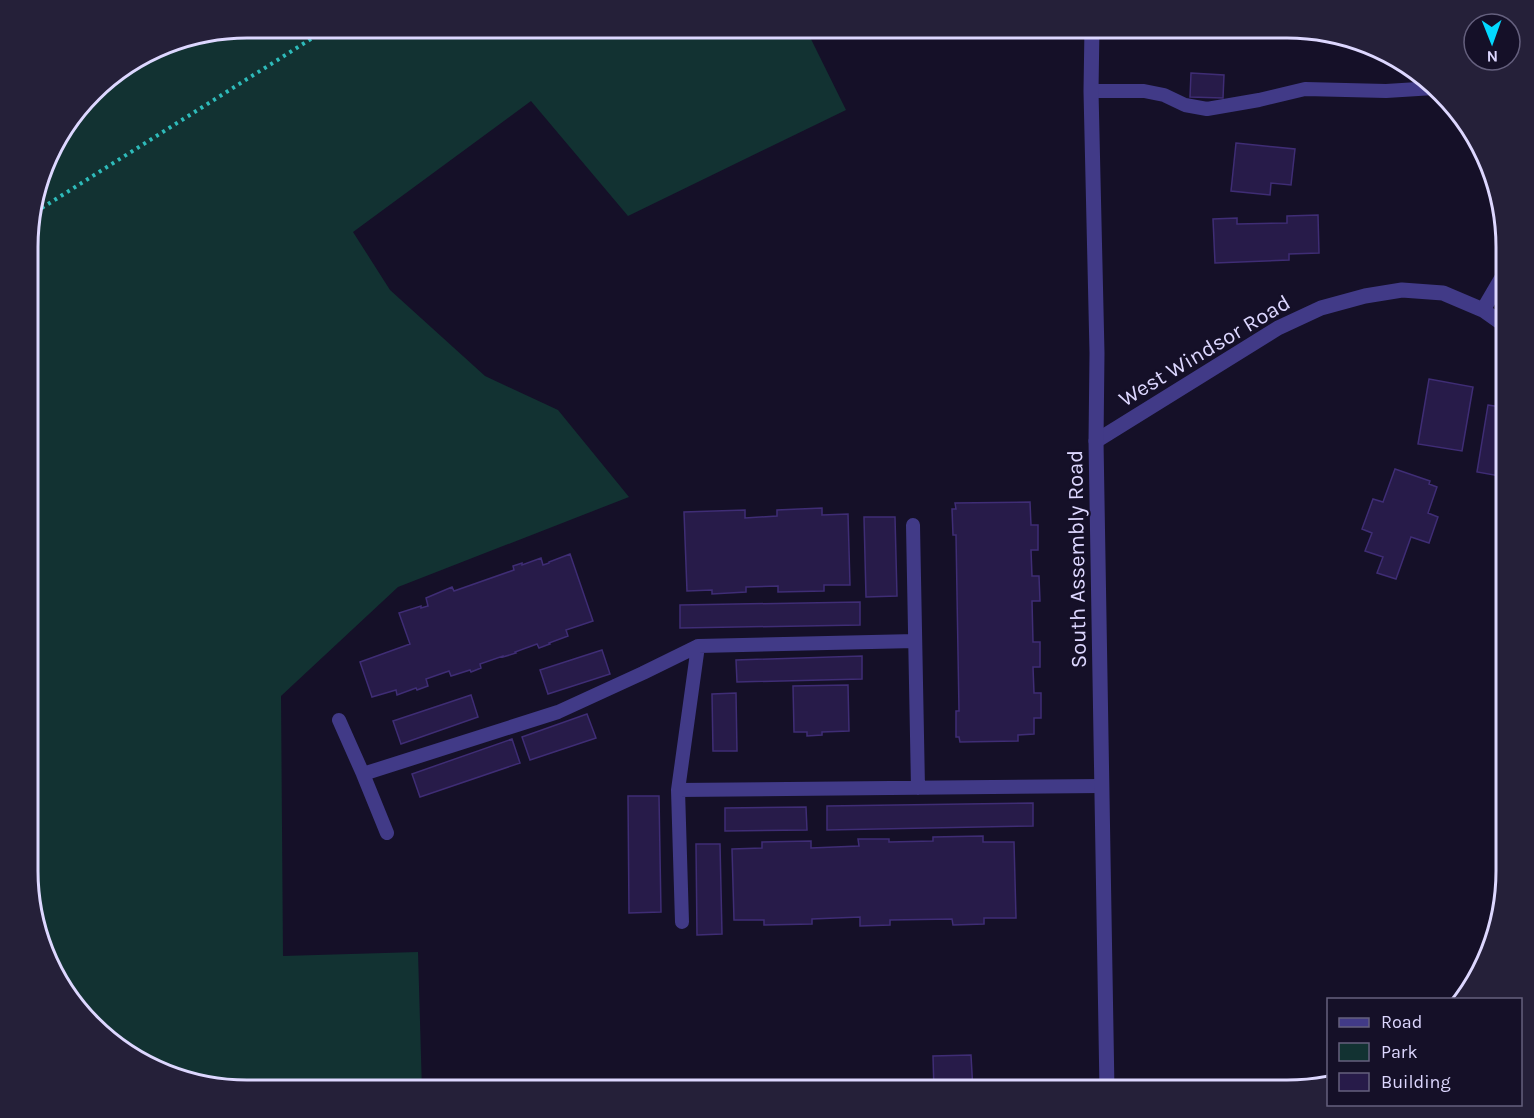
<svg xmlns="http://www.w3.org/2000/svg" width="1534" height="1118" font-family="Karla,sans-serif">
	<style>
		.green { fill: #123232 }
		.building { fill: #271b49; stroke: #3f2d75; stroke-width: 1.5 }
		.lines { fill: none; stroke-linecap: round; stroke-linejoin: round }
		.path { stroke: #2ebbba; stroke-width: 4; stroke-dasharray: 3 4.5; stroke-linecap: butt }
		.service { stroke: #413a87; stroke-width: 14 }
		.minor { stroke: #413a87; stroke-width: 15 }
		.tertiary { stroke: #413a87; stroke-width: 15 }
		.labels { text-anchor: middle; stroke-width: 4.5; stroke-linejoin: round; paint-order: stroke }
		.street-label { font-size: 22px; fill: #ddd7ff; stroke: #151028 }
		.rim { fill: none; stroke: #ddd7ff; stroke-width: 3 }
	</style>
	<rect width="100%" height="100%" fill="#151028"/>
	<!-- green -->
	<path class="green" d="M246,27H805L846,110L628,216L531,101L353,232L390,290L485,376L558,410L629,497L398,587L281,696L283,956L418,952L422,1091H232L175,1079L112,1046L56,981L29,900V218L50,149L101,82L163,44Z"/>
	<!-- building -->
	<path class="building" d="M1191,73L1224,75L1223,98L1190,97Z
		M1236,143L1295,149L1291,185L1271,183L1270,195L1231,191Z
		M1318,215L1319,253L1289,254V260L1215,263L1213,219L1237,218V224L1287,223V216Z
		M1429,379L1473,387L1462,451L1418,444Z
		M1488,405L1507,408V465L1505,477L1477,472Z
		M1395,469L1430,481L1429,484L1437,487L1428,513L1438,517L1429,543L1411,537L1396,579L1377,573L1383,557L1365,551L1372,533L1362,529L1373,499L1383,502Z
		M1030,502L1031,525H1038V550H1031L1032,576H1039L1040,601H1032L1033,642H1040V667H1033L1034,693H1041V718H1034V734L1018,735V741L960,742L959,737H956V711H959L956,535H953L952,509H956L955,503Z
		M822,508V515L848,514L850,585H824V591L778,592V586L746,587V592L712,594V590L687,591L684,512L745,510V518L777,516V510Z
		M864,517H895L897,596L866,597Z
		M570,554L593,621L566,630L568,636L549,643L550,644L539,648L537,644L515,652L516,653L503,657V656L480,664L481,668L471,672L470,670L451,676L449,671L426,679L428,686L417,690L416,688L397,695L396,690L372,697L360,662L410,644L399,613L421,606V608L428,606L426,598L452,587L454,591L514,570L513,566L522,563V565L541,558L543,565L549,563V562Z
		M860,602V625L680,628V605Z
		M602,650L610,674L548,694L540,670Z
		M862,656V679L737,682L736,660Z
		M848,685L849,731L822,732V735L807,736V732H794L793,686Z
		M736,693L737,751H713L712,694Z
		M471,695L478,717L401,744L393,721Z
		M587,714L596,738L530,760L522,737Z
		M512,739L520,763L420,797L412,774Z
		M628,796H659L661,912L629,913Z
		M1033,803V826L827,830V806Z
		M806,807L807,830L725,831V808Z
		M983,836V842H1014L1016,918H984V924L953,925L952,919L890,920V925L860,926V917L812,919V924L764,925V920H734L732,849L762,848V842L811,841V848L859,846L858,839H889V842L933,841V837Z
		M696,844H720L722,934L697,935Z
		M971,1055L973,1091H934L933,1056Z
		M517,1081V1091H474V1082Z"/>
	<g class="lines">
		<!-- path -->
		<path class="path" d="M29,216L330,27"/>
		<!-- service -->
		<path class="service" d="M1091,91H1144L1164,95L1185,105L1207,109L1259,100L1305,89L1386,91L1434,88
			M913,525L918,788
			M339,720L363,774L558,712L643,673L698,646L915,641
			M363,774L387,833
			M678,790L698,646
			M682,922L678,790L1102,786"/>
		<!-- minor -->
		<path class="minor" d="M1483,310L1507,269
			M1096,441L1278,328L1321,308L1365,296L1402,290L1443,293L1483,310L1507,327"/>
		<!-- tertiary -->
		<path class="tertiary" d="M1092,27L1091,91L1097,353L1096,441L1107,1091"/>
	</g>
	<g class="labels">
		<!-- street labels -->
		<g class="street-label">
			<text transform="translate(1204 350) rotate(-31)" y="8">West Windsor Road</text>
			<text transform="translate(1076 559) rotate(-91)" y="8">South Assembly Road</text>
		</g>
	</g>
	<!-- crop -->
	<path d="M0 0H1534V1118H0ZM247 38H1287A209 209 0 0 1 1496 247V871A209 209 0 0 1 1287 1080H247A209 209 0 0 1 38 871V247A209 209 0 0 1 247 38Z" fill="#252039" fill-rule="evenodd"/>
	<path class="rim" d="M247 38H1287A209 209 0 0 1 1496 247V871A209 209 0 0 1 1287 1080H247A209 209 0 0 1 38 871V247A209 209 0 0 1 247 38Z"/>
	<!-- legend -->
	<rect x="1327" y="998" width="195" height="108" fill="#151028" stroke="#65607e" stroke-width="1.5"/>
	<rect x="1339" y="1018" width="30" height="9" fill="#413a87" stroke="#65607e" stroke-width="1.5"/>
	<text x="1381" y="1028" font-size="18" fill="#ddd7ff">Road</text>
	<rect x="1339" y="1043" width="30" height="18" fill="#123232" stroke="#65607e" stroke-width="1.5"/>
	<text x="1381" y="1058" font-size="18" fill="#ddd7ff">Park</text>
	<rect x="1339" y="1073" width="30" height="18" fill="#271b49" stroke="#65607e" stroke-width="1.5"/>
	<text x="1381" y="1088" font-size="18" fill="#ddd7ff">Building</text>
	<!-- north arrow -->
	<g transform="translate(1492 42) rotate(179)"><circle r="28" fill="#151028" stroke="#65607e" stroke-width="1.5"/>
	<path d="M0-4.5L10 22L0 15L-10 22Z" fill="#03d9ff"/>
	<text y="-9" font-size="16" font-weight="bold" text-anchor="middle" fill="#ddd7ff">N</text>
	</g>
</svg>
